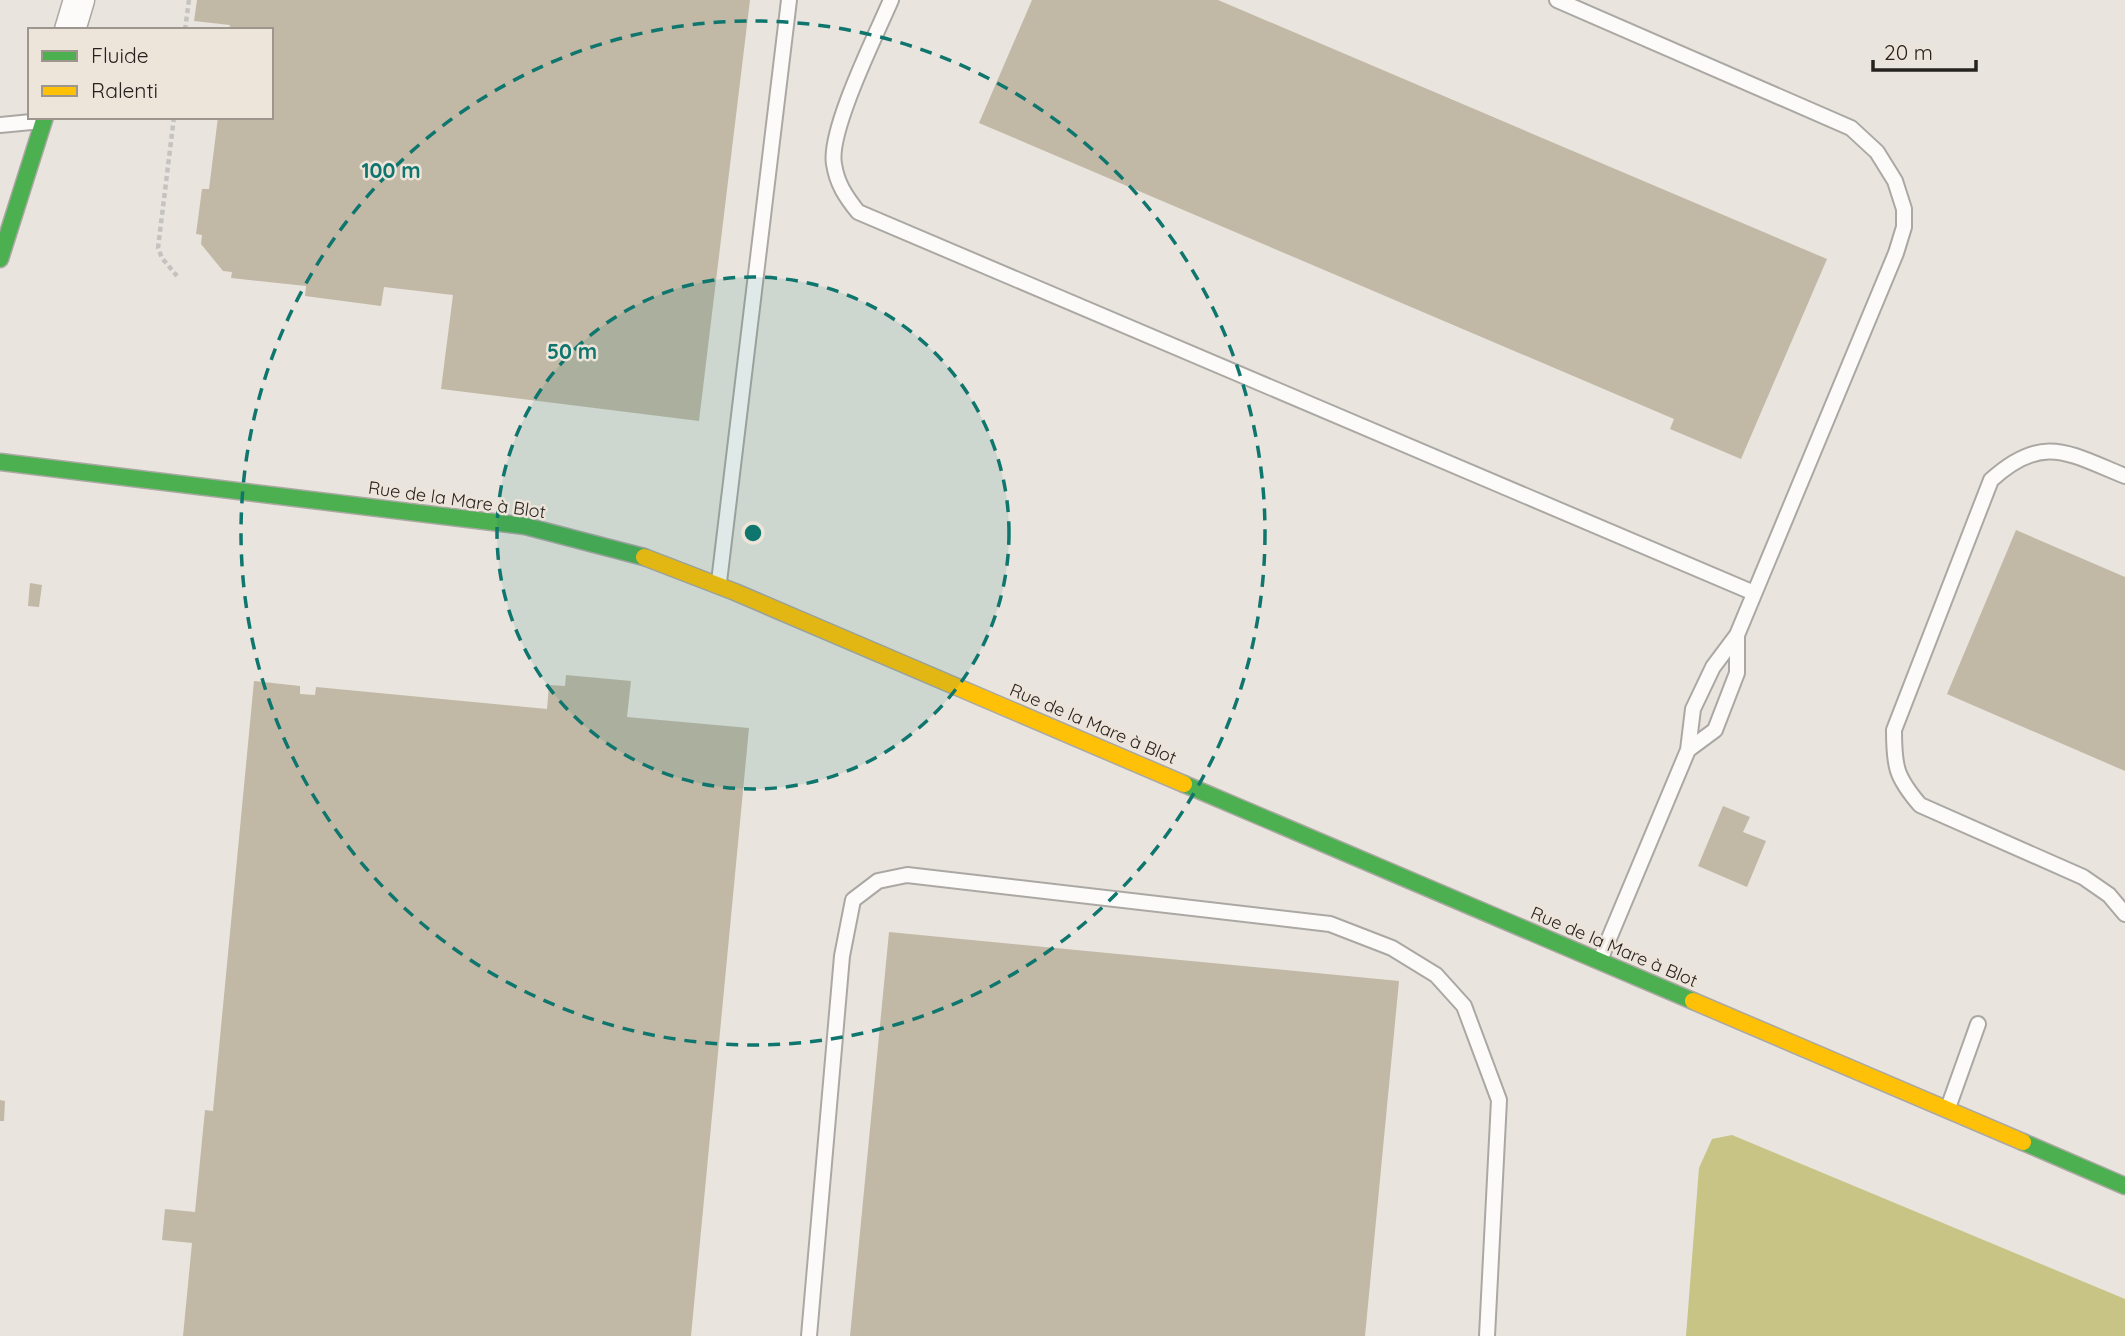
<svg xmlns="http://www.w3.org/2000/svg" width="2125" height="1336" font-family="Quicksand,sans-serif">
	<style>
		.water { fill: #c7c486 }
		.building { fill: #c1b9a6 }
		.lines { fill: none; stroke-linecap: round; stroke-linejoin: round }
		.lane-casing { stroke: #aba8a3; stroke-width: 18 }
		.street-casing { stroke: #aba8a3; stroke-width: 33 }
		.fast-casing { stroke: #aba8a3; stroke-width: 19 }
		.slow-casing { stroke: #aba8a3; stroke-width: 19 }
		.path { stroke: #c5c3c1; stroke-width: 4.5; stroke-dasharray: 5 3.5; stroke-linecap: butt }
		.lane { stroke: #fcfbfa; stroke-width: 14 }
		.street { stroke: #fcfbfa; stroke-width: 30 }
		.fast { stroke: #4caf50; stroke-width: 16 }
		.slow { stroke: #ffc107; stroke-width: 16 }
		.ring { fill: none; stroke: #0f766e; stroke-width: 3.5; stroke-dasharray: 12 9 }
		.labels { text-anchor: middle; stroke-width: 5; stroke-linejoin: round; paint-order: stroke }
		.street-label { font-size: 18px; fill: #26221f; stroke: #ede4da }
		.centre { fill: #0f766e; stroke: #ede4da; stroke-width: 3.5 }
		.ring-label { font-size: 21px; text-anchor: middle; font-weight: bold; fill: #0f766e; stroke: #ede4da; stroke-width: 5; stroke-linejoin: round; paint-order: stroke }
	</style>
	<rect width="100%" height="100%" fill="#e9e4de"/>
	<!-- water -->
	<path class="water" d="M1732,1135L2125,1299V1336H1686L1699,1168L1712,1139Z"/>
	<!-- building -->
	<path class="building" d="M197,0H750L699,421L441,389L453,295L384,287L381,306L305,296L306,286L231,278L232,272L223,271L201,244L202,235L196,234L202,189H209L218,117H271V30H229L230,25L194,21Z
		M1032,0H1218L1827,259L1741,459L1670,429L1674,419L979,123Z
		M2016,530L2125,577V771L1947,694Z
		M30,583L42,585L39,607L28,606Z
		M566,675L631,681L627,717L749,728L691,1336H183L192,1243L162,1240L165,1209L195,1212L205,1110L213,1111L254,681L300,686V694L315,695L316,687L547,709L549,685L565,686Z
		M1723,806L1750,817L1743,832L1766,841L1747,887L1698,866Z
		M889,932L1399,981L1365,1336H850Z
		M0,1100L5,1101L4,1121H0Z"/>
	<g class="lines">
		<!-- lane casing -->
		<g class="lane-casing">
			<path id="lane" d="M891,0C876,35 828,131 834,164C837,184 846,197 858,212L1754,593
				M1557,0L1851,128L1877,152L1895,181L1904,209V227L1896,253L1737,635L1713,667L1693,709L1688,750L1600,960
				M0,125L42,121
				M2125,476C2068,453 2043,433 1991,480L1894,730C1894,767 1896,777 1920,805L2083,877L2109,895L2125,914
				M719,582L789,0
				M1688,750L1715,730L1737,673V635
				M1948,1108L1978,1024
				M809,1336L842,956L853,900L878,881L907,875L1330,924L1392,948L1436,975L1464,1006L1499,1100L1487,1336"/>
		</g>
		<!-- street casing -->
		<g class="street-casing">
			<path id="street" d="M70,30L79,0"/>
		</g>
		<!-- fast casing -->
		<g class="fast-casing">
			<path id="fast" d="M0,259L45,117
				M0,462L525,526L644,557
				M1184,784L1693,1001
				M2023,1142L2125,1186"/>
		</g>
		<!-- slow casing -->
		<g class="slow-casing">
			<path id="slow" d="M644,557L735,592L1184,784
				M1693,1001L2023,1142"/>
		</g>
		<!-- path -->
		<path class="path" d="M185,30L189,0
			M174,117L158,248L162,258L177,276"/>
		<!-- lane -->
		<use href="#lane" class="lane"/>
		<!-- street -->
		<use href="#street" class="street"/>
		<!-- fast -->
		<use href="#fast" class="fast"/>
		<!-- slow -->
		<use href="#slow" class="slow"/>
	</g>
	<!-- distance rings -->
	<circle cx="753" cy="533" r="256" fill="#0f766e" fill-opacity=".12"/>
	<g class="ring">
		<circle cx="753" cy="533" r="256"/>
		<circle cx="753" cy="533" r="512"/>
	</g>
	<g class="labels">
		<!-- street labels -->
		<g class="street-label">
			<text transform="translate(457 500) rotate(8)" y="6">Rue de la Mare à Blot</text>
			<text transform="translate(1093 724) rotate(23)" y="6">Rue de la Mare à Blot</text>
			<text transform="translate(1614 947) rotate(23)" y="6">Rue de la Mare à Blot</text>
		</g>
	</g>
	<circle cx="753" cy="533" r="10" class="centre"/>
	<g class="ring-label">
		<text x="391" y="178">100 m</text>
		<text x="572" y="359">50 m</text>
	</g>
	<!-- legend -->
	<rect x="28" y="28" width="245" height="91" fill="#ede4da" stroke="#9d968f" stroke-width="2"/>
	<rect x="42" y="51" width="35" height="10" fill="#4caf50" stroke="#9d968f" stroke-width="2"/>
	<text x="91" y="63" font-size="21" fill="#26221f">Fluide</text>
	<rect x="42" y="86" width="35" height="10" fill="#ffc107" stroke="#9d968f" stroke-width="2"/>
	<text x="91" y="98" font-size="21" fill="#26221f">Ralenti</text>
	<!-- scale -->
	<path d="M1873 60v10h103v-10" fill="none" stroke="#26221f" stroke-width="3.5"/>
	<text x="1884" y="60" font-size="21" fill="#26221f" stroke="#ede4da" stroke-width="5" paint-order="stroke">20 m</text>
</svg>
